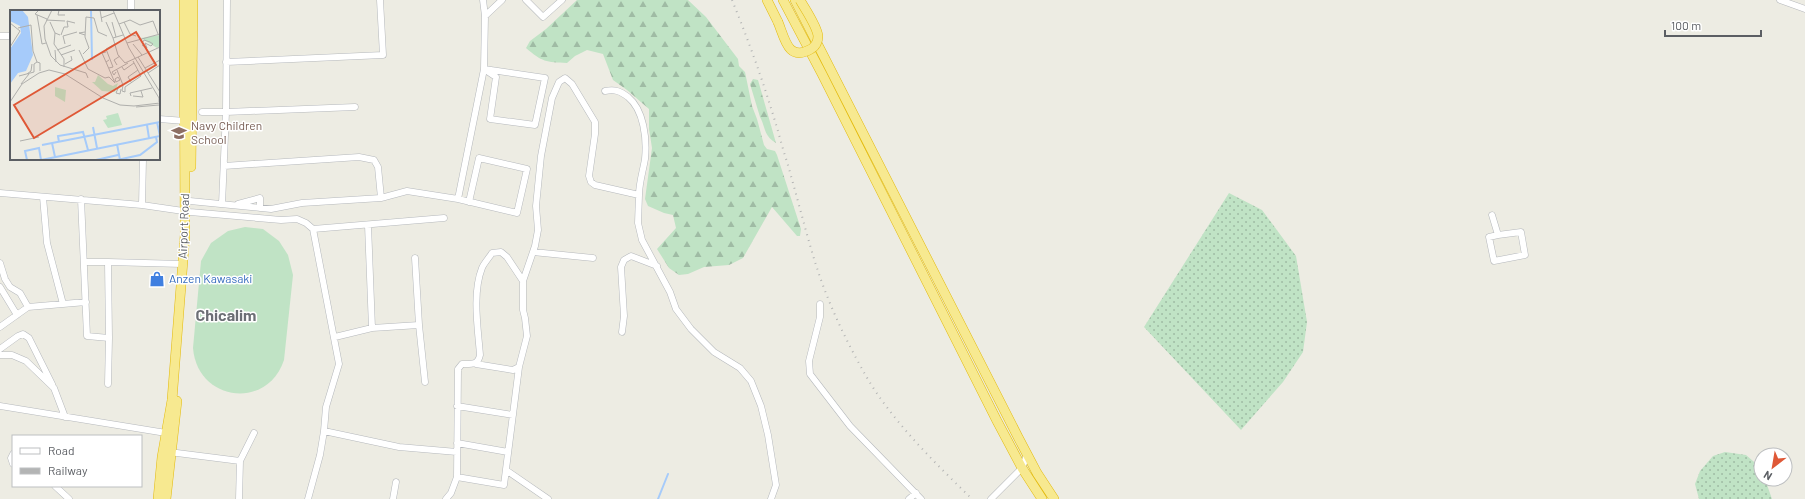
<svg xmlns="http://www.w3.org/2000/svg" width="1805" height="499" font-family="Barlow,sans-serif">
	<style>
		.grass { fill: url(#grass-dots) }
		.forest { fill: url(#forest-firs) }
		.garden { fill: #c0e3c5 }
		.lines { fill: none; stroke-linecap: round; stroke-linejoin: round }
		.stream { stroke: #a6cbfa; stroke-width: 2 }
		.minor-casing { stroke: #b5b8bc; stroke-width: 7 }
		.highway-casing { stroke: #e3ba0c; stroke-width: 10 }
		.minor { stroke: #fff; stroke-width: 6 }
		.highway { stroke: #f7e990; stroke-width: 9 }
		.rail { stroke: #b3b4b4; stroke-width: 2; stroke-dasharray: 1 5; stroke-linecap: butt }
		.highway-bridge-casing { stroke: #e3ba0c; stroke-width: 10; stroke-linecap: butt }
		.highway-bridge { stroke: #f7e990; stroke-width: 9 }
		.labels { text-anchor: middle; stroke-width: 3; stroke-linejoin: round; paint-order: stroke }
		.education-label { font-size: 12px; fill: #785e54; stroke: #fff; text-anchor: start }
		.street-label { font-size: 12px; fill: #5b5e63; stroke: #fff }
		.shop-label { font-size: 12px; fill: #366cbe; stroke: #fff; text-anchor: start }
		.district-label { font-size: 16px; font-weight: bold; fill: #6c6f75; stroke: #fff }
		.inset-river { fill: none; stroke: #a6cbfa; stroke-width: 2 }
		.inset-road { fill: none; stroke: #afafac; stroke-width: 1 }
		.view { fill: #df5836; fill-opacity: 0.15; stroke: #df5836; stroke-width: 2 }
		.inset-edge { fill: none; stroke: #5b5e63; stroke-width: 2 }
	</style>
	<defs>
		<pattern id="grass-dots" width="8" height="8" patternUnits="userSpaceOnUse"><rect width="8" height="8" fill="#c0e3c5"/><path d="M2 2h.1M6 6h.1" fill="none" stroke="#9fbba4" stroke-width="1.8" stroke-linecap="round"/></pattern>
		<pattern id="forest-firs" width="22" height="20" patternUnits="userSpaceOnUse"><rect width="22" height="20" fill="#c0e3c5"/><path d="M5 1l3.5 6h-7zM16 11l3.5 6h-7z" fill="#9fbba4"/></pattern>
	</defs>
	<rect width="100%" height="100%" fill="#edece3"/>
	<!-- grass -->
	<path class="grass" d="M1229,193L1262,210L1296,256L1307,322L1303,352L1283,382L1241,430L1144,327Z
		M1725,452L1746,455L1760,467L1761,479H1765L1772,499H1699L1695,484L1700,471L1713,456Z"/>
	<!-- forest -->
	<path class="forest" d="M577,0H688L706,17L738,59L739,66L745,72L752,106L757,119L764,145L767,149L775,151L777,155L801,229L800,236H797L772,207L743,258L729,265L704,267L688,274L679,275L669,268L657,249L676,228L673,215L664,213L648,206L645,199L652,148L649,129V109L627,90L613,80L603,54L587,50L575,56L567,63C546,62 542,62 526,48L530,41L546,29Z
		M753,79L758,80L776,143C763,135 766,128 760,117L750,84Z"/>
	<!-- garden -->
	<path class="garden" d="M245,227L263,229L279,241L288,255L293,275L284,360C267,411 197,401 193,348L201,261L211,243L228,231Z"/>
	<g class="lines">
		<!-- stream -->
		<path class="stream" d="M658,499L668,474"/>
		<!-- minor casing -->
		<g class="minor-casing">
			<path id="minor" d="M131,0V11
				M526,0L543,17L562,0
				M1780,0L1805,9
				M485,16L502,0
				M0,36H11
				M226,62L383,55L380,0
				M484,69L545,78L535,125L490,119L496,77Z
				M605,91C615,89 620,91 628,97C644,110 647,139 645,159C643,171 639,183 639,195
				M202,112H226L355,107
				M159,119L185,121
				M224,166L359,157L374,160L378,167L381,198
				M0,193L142,205L190,212L281,220L297,219L306,223L313,229L339,364L326,407L324,431L320,455L308,499
				M43,197L47,243L63,304
				M81,199L87,336L109,338L108,384
				M458,199L484,69L485,16L483,0
				M190,201L271,209L302,203L381,198L407,191L458,199L517,213L527,169L479,158L469,202
				M222,204L226,112L227,0
				M238,204L260,198V208
				M142,205L143,159
				M1492,215L1498,235L1521,232L1525,255L1494,261L1489,237L1498,235
				M368,225L372,328
				M313,229L444,218
				M533,252L593,258
				M84,262H108L109,338
				M108,262L182,264
				M0,263L5,279L10,287L20,293L28,307
				M0,287L17,315
				M820,304V317L809,361L810,374L850,426L921,499
				M419,325L425,382
				M0,327L28,307L86,302
				M622,332L624,316L621,267L624,260L631,256L657,266
				M335,337L372,328L419,325L415,258
				M0,349L18,336L23,334L29,338L52,384
				M0,355H12L26,361L54,388L65,417
				M476,364L513,370L519,367L527,336L525,318L523,310V281L535,246L538,230L536,206L541,156L552,98L559,82L565,78L572,84L595,122V134L589,176L591,182L595,185L639,195L638,223L642,240L670,292L676,309L691,329L714,352L740,368L751,381L761,406L768,435L776,485L771,499
				M0,406L166,433
				M457,406L513,415
				M324,431L399,447L457,452
				M457,443L508,452
				M169,452L240,461
				M13,454L11,458L13,464
				M506,470L548,499
				M457,477L504,485L519,367
				M55,486L69,499
				M239,499L240,461L254,433
				M393,499L396,482
				M446,499L451,493L457,477L458,369L462,364C472,364 478,365 480,355C478,329 472,293 482,268C484,263 489,258 492,253L501,252L507,257L523,281
				M909,499L916,493
				M991,499L1022,468L1027,455"/>
		</g>
		<!-- highway casing -->
		<g class="highway-casing">
			<path id="highway" d="M767,0L778,22
				M783,0L822,74L997,421L1022,468L1042,499
				M795,0L1018,437L1037,473L1054,499
				M191,167L193,0
				M158,499L162,457L172,400L185,235L184,0
				M166,499L177,401"/>
		</g>
		<!-- minor -->
		<use href="#minor" class="minor"/>
		<!-- highway -->
		<use href="#highway" class="highway"/>
		<!-- rail -->
		<path class="rail" d="M732,0C752,49 769,98 783,149C795,187 804,227 816,265C828,303 846,341 866,376C892,421 935,463 972,499"/>
		<!-- highway-bridge casing -->
		<g class="highway-bridge-casing">
			<path id="highway-bridge" d="M778,22C785,39 788,62 811,49C816,46 818,41 818,36C817,26 805,9 800,0"/>
		</g>
		<!-- highway-bridge -->
		<use href="#highway-bridge" class="highway-bridge"/>
	</g>
	<!-- icons -->
	<defs>
		<g id="school-bare" transform="scale(1.2)"><path d="M0-5L7-2L0 1L-7-2ZM-4 1L0 2.5L4 1V4Q0 6-4 4Z" fill="#8d6e63" stroke="#fff" stroke-width="2.5" paint-order="stroke"/></g>
		<g id="shop-bare" transform="scale(1.2)"><path d="M-5-2.5h2.3a2.7 3.5 0 0 1 5.4 0H5L5.5 6h-11ZM-1.5-2.5h3a1.5 2.3 0 0 0-3 0Z" fill="#3f7fe0" stroke="#fff" stroke-width="2.5" paint-order="stroke"/></g>
	</defs>
	<g fill-rule="evenodd">
		<use href="#school-bare" x="179" y="133"/>
		<use href="#shop-bare" x="157" y="279"/>
	</g>
	<g class="labels">
		<!-- education labels -->
		<g class="education-label">
			<text x="191" y="130">Navy Children<tspan x="191" dy="14">School</tspan></text>
		</g>
		<!-- street labels -->
		<g class="street-label">
			<text transform="translate(184 226) rotate(-88)" y="4">Airport Road</text>
		</g>
		<!-- shop labels -->
		<g class="shop-label">
			<text x="169" y="283">Anzen Kawasaki</text>
		</g>
		<!-- district labels -->
		<g class="district-label">
			<text x="226" y="321">Chicalim</text>
		</g>
	</g>
	<!-- overview -->
	<g transform="translate(10 10)">
		<rect width="150" height="150" fill="#edece3"/>
		<path d="M150,25V36L147,38L131,28ZM45,77L56,80L55,92L45,86Z" fill="#c0e3c5"/>
		<path d="M88,65L98,74L103,76L108,73L105,82L92,81L82,72H85ZM108,103L112,115L98,118L93,110L97,109L96,106Z" fill="#c0e3c5"/>
		<path d="M0,0H12L18,7L23,45L16,61L8,63L0,74V39L11,23L10,16L0,11Z" fill="#a6cbfa"/>
		<path class="inset-river" d="M81,0L82,50M147,112L150,126M137,115L139,128M83,117L87,138M49,132L48,126L73,122L78,140M42,133L45,147M107,134L110,150M32,135L150,112M17,150L15,141L29,138L31,150M31,150L150,126M86,150L108,145M107,150L130,145L147,132L146,127"/>
		<path class="inset-road" d="M29,0L25,4L37,9M42,0L34,16L35,29L41,46L50,55L76,63L78,68M49,0L48,5H55M90,0L92,12M103,0L119,38L149,88V92M27,5L32,34L36,33M91,8L104,3M36,10L55,11M40,12L45,23L50,25M96,12L103,28L113,25M102,12L106,27M114,12L120,24L126,26M0,13L10,21L0,37M109,14L120,10L130,15L143,11L148,24M8,18L21,15L23,41L27,52M45,23L44,34L54,49V57M51,25L54,17H58L57,11L65,13M75,25L69,23L75,22M103,28L108,45L115,53L150,37M133,32L134,30L140,32L143,34L141,36M117,33L150,24M55,34L53,26L67,22M123,34L132,45M132,35L137,38L135,33L141,36M45,40L46,52M47,40L61,35M69,40L78,59L95,68L99,67L105,73L96,52L99,50M96,42L92,43L96,52M73,44L79,38L75,27L76,7L84,8L88,22L97,26M51,45L65,40M128,47L150,82M55,54L62,50L61,46M107,55L104,50L110,46M112,57L114,60L124,53M99,58L103,57L96,39L105,34M135,58L150,50M107,60L113,75L112,81L115,82V77L131,66L123,51M106,62L104,65L102,62L118,53M138,63L150,55M17,64L21,61L22,54M9,66L24,62V54L27,52L30,53V61M108,67L110,70L106,72L105,69ZM121,72L118,67L128,60M11,74L19,64M111,79L110,84L106,83L109,76L112,75M121,86L120,83L142,78M123,86L133,87L131,81M0,92L12,74L29,63L39,60L55,64L93,88L110,95L124,96L150,93M126,97L149,95M10,131L29,127"/>
		<path class="view" d="M126,22L146,55L24,128L4,95Z"/>
		<rect width="150" height="150" class="inset-edge"/>
	</g>
	<!-- legend -->
	<rect x="12" y="435" width="130" height="52" fill="#ffffff" stroke="#bdbfc1"/>
	<rect x="20" y="448" width="20" height="6" fill="#ffffff" stroke="#bdbfc1"/>
	<text x="48" y="455" font-size="12" fill="#5b5e63">Road</text>
	<rect x="20" y="468" width="20" height="6" fill="#b3b4b4" stroke="#bdbfc1"/>
	<text x="48" y="475" font-size="12" fill="#5b5e63">Railway</text>
	<!-- north arrow -->
	<g transform="translate(1773 467) rotate(211)"><circle r="19" fill="#ffffff" stroke="#bdbfc1"/>
	<path d="M0-3L7 15L0 10L-7 15Z" fill="#df5836"/>
	<text y="-6" font-size="11" font-weight="bold" text-anchor="middle" fill="#5b5e63">N</text>
	</g>
	<!-- scale -->
	<path d="M1665 30v6h96v-6" fill="none" stroke="#5b5e63" stroke-width="2"/>
	<text x="1671" y="30" font-size="12" fill="#5b5e63" stroke="#ffffff" stroke-width="3" paint-order="stroke">100 m</text>
</svg>
